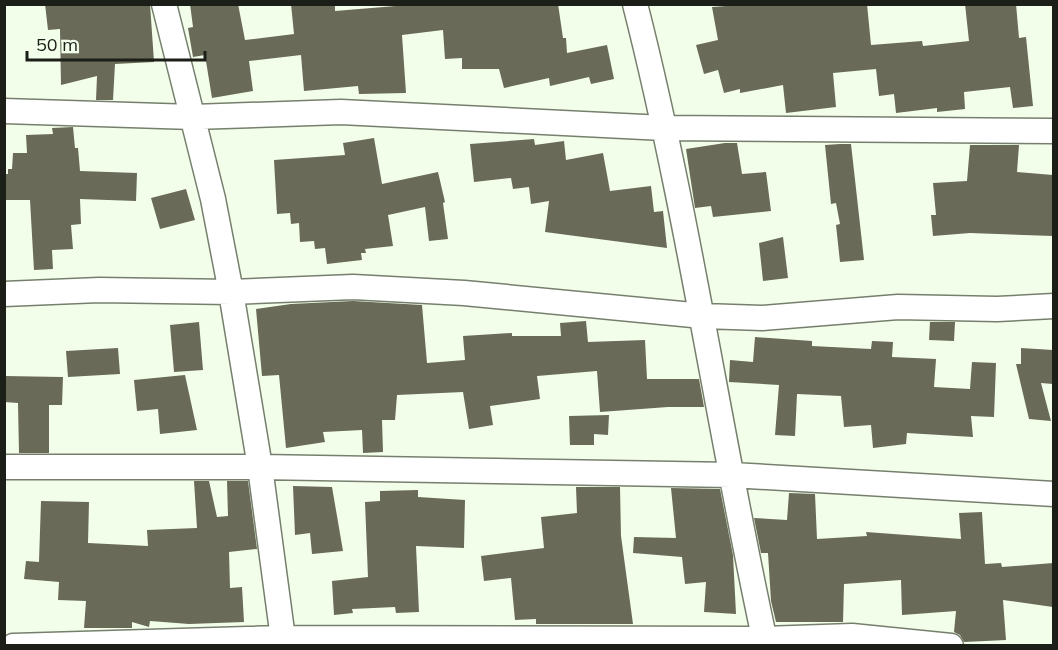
<svg xmlns="http://www.w3.org/2000/svg" width="1058" height="650" font-family="Mulish,sans-serif">
	<style>
		.building { fill: #696a57 }
		.lines { fill: none; stroke-linecap: round; stroke-linejoin: round }
		.minor-casing { stroke: #767f6d; stroke-width: 27 }
		.minor { stroke: #fff; stroke-width: 24 }
	</style>
	<rect width="100%" height="100%" fill="#f3feea"/>
	<!-- building -->
	<path class="building" d="M45,4H150L154,62L115,64L113,100H96L97,76L61,85L60,29L48,30Z
		M190,4H238L245,40L294,34L291,4H335V11L420,4H558L563,38H566L567,53L607,45L614,79L591,84L589,77L550,86L549,78L504,88L499,69H462V58L445,59L443,30L402,35L406,93L359,94L358,86L304,91L301,55L249,61L253,91L212,98L205,55L193,57L188,28L193,27Z
		M754,4H867L871,45L922,41L923,46L969,41L965,4H1016L1019,38L1026,37L1033,106L1013,108L1010,87L964,92L965,109L937,112V108L896,113L894,94L879,96L876,69L833,73L836,107L786,113L783,85L740,93V89L724,93L718,70L704,74L696,45L718,40L712,7Z
		M73,127L75,148H78L80,171L137,173L136,201L80,199L81,224L71,225L73,249L52,250L53,269L34,270L30,200H4V174H8V169H12L13,153H27L26,135L53,134L52,128Z
		M374,138L382,184L438,172L445,202L443,203L448,239L429,241L425,207L388,215L393,246L365,249L366,253H361L362,260L327,264L325,248L315,249L314,241L300,242L299,223L291,224L290,213L277,214L274,160L345,155L343,143Z
		M534,139L535,145L564,141L566,160L603,153L610,191L651,186L654,212L663,211L667,248L545,232L549,201L531,204L529,187L513,189L511,178L474,182L470,144Z
		M725,143H737L742,174L766,172L771,211L713,217L711,206L695,208L686,149Z
		M840,144H851L864,260L840,262L836,225L840,224L836,203L831,204L825,145Z
		M970,145H1019L1017,172L1053,175V236L970,233L933,236L931,215H936L933,183L967,181Z
		M186,189L195,220L160,229L151,198Z
		M783,237L788,278L763,281L759,243Z
		M353,301L422,305L427,363L465,360L463,336L512,333V336H561L560,323L586,321L588,342L645,340L647,379H699L704,407H668L600,412L597,371L537,376L540,399L490,406L493,425L469,429L463,392L397,395L395,420H382L383,452L363,453L362,430L323,432L325,442L286,448L279,375L262,376L256,309L291,304Z
		M199,322L203,370L174,372L170,325Z
		M930,322H955L954,341L929,340Z
		M755,337L812,341V346L871,349L872,341L893,342L892,357L936,359L934,387L970,389L972,362L996,363L994,417L971,416L973,437L907,433L906,444L873,448L871,425L844,427L841,396L797,394L795,436L775,435L779,385L729,382L730,360L753,362Z
		M118,348L120,374L68,377L66,351Z
		M1021,348L1053,350V384L1041,383L1051,421L1029,419L1016,364H1021Z
		M185,375L197,430L160,434L158,409L137,411L134,380Z
		M4,376L63,377L62,405H49V453H19L18,403L4,402Z
		M609,415L608,435L594,434V445H570L569,416Z
		M194,481H209L217,517L228,516L227,481H248L257,549L229,552L230,588L242,587L244,622L189,624L150,621L149,627L132,622V628H84L86,601L58,600L59,582L24,579L26,561L39,562L41,501L89,502L88,543L148,546L147,530L197,528Z
		M293,486L332,487L343,551L312,554L310,533L295,535Z
		M576,487H620L621,536L633,624H536V619L515,620L511,578L484,581L481,556L544,548L541,517L577,513Z
		M671,488L720,489L733,555L736,614L704,612L706,582L685,584L682,557L633,553L634,537L676,538Z
		M418,490V497L465,500L464,548L416,546L419,612L396,613L395,607L352,609L353,613L334,615L332,581L368,577L365,502L380,501V491Z
		M789,493L815,494L817,539L867,536L866,532L961,539L959,513L982,512L985,564L1001,563L1002,567L1053,563V607L1003,600L1006,640L964,642L960,635L954,632L956,611L902,615L901,580L844,584L843,622H776L771,601L768,553H761L754,518L787,520Z"/>
	<g class="lines">
		<!-- minor casing -->
		<g class="minor-casing">
			<path id="minor" d="M164,4L213,199L231,292L260,467L284,646
				M635,4C689,216 719,432 766,646
				M4,111L193,117L341,112L664,128L1054,131
				M4,294L99,290L231,292L353,287L464,293L703,316L762,318L898,307L997,309L1054,306
				M4,467H260L732,475L1054,494
				M13,646L282,638L764,639L852,636L951,646"/>
		</g>
		<!-- minor -->
		<use href="#minor" class="minor"/>
	</g>
	<!-- border -->
	<rect width="1058" height="650" fill="none" stroke="#1c1f18" stroke-width="12"/>
	<!-- scale -->
	<path d="M27 51v9h178v-9" fill="none" stroke="#1c1f18" stroke-width="3"/>
	<text x="36" y="51" font-size="18" fill="#1c1f18" stroke="#f3feea" stroke-width="4.5" paint-order="stroke">50 m</text>
</svg>
